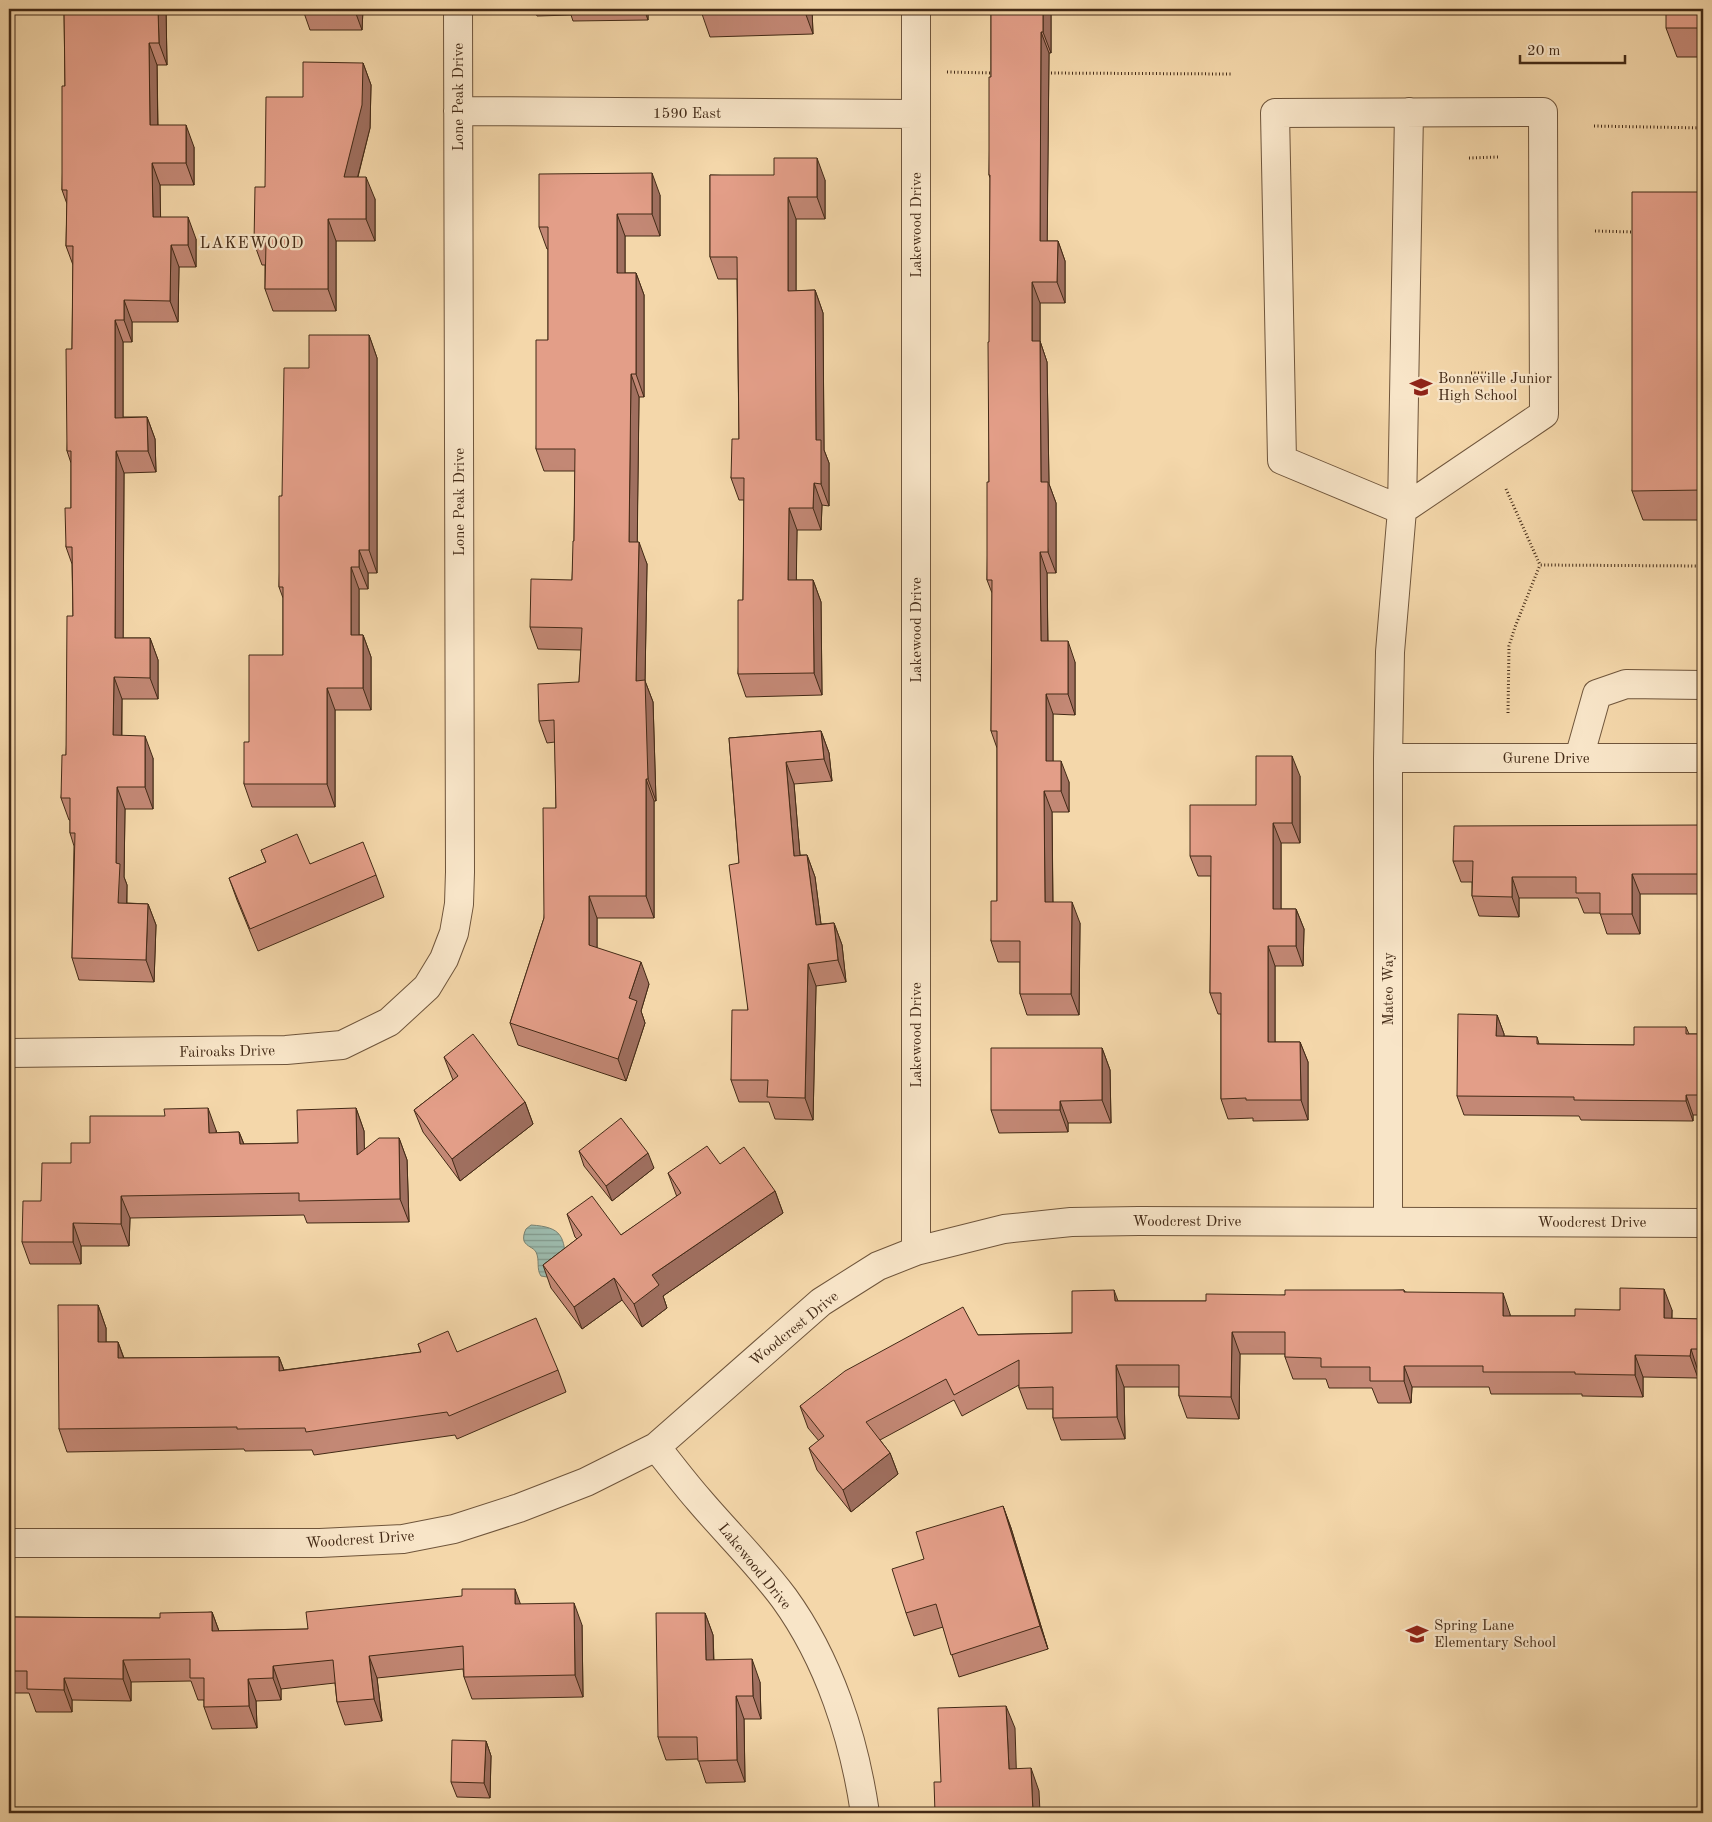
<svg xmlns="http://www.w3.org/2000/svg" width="1712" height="1822" font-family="'Old Standard TT',serif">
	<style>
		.grass { fill: url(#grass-tufts); stroke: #7e7450 }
		.water { fill: url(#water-rules); stroke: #78806f }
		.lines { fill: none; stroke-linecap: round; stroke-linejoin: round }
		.minor-casing { stroke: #6f553b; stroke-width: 30 }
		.path { stroke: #432a16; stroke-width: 3; stroke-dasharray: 1 2.5; stroke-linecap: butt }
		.minor { stroke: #f8e5c8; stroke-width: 28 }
		.wall { fill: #c38875; stroke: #432a16 }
		.shaded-wall { fill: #9f6f5f; stroke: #432a16 }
		.building { fill: #e39e88; stroke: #432a16 }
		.labels { text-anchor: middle; stroke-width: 4.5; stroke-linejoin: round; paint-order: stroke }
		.street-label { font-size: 15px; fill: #432a16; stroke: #f8e5c8 }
		.poi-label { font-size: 15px; fill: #432a16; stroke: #f8e5c8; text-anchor: start }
		.neighbourhood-label { font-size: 16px; letter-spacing: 1px; fill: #432a16; stroke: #f8e5c8 }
	</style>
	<defs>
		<pattern id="grass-tufts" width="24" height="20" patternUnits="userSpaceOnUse" patternTransform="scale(1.25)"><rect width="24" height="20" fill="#babe8a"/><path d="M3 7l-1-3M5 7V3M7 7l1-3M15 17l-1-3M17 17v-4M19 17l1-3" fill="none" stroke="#999b70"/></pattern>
		<pattern id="water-rules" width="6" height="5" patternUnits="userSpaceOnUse" patternTransform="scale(1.25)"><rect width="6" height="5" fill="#9cb9ab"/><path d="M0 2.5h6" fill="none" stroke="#81978a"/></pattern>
	</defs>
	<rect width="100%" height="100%" fill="#f4d7aa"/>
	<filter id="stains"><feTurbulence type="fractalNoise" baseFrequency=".004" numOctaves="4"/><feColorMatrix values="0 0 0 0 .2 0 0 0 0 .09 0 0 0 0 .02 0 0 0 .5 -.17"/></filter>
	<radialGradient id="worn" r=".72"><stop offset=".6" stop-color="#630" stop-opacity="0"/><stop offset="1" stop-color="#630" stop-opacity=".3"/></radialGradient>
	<!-- grass -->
	<path class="grass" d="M9,1807L830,1808V1813H9Z"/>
	<!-- water -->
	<path class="water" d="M531,1225C563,1227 564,1237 566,1264L547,1277L541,1276C536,1269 540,1260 536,1252C533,1247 527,1247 524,1241C523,1237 524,1233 526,1229Z"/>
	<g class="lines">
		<!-- minor casing -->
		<g class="minor-casing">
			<path id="minor" d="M458,111L916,114
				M1543,112L1544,414L1402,510L1282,460L1275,113Z
				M1388,758H1703
				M1579,758L1597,694L1626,684L1703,685
				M9,1053L286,1050L342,1045L389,1022L427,987L444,959L454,933L459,904L460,872L458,9
				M1388,1221V758L1390,652L1402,510L1409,112
				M916,1251V9
				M656,1447C670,1464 684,1483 699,1500C727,1533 758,1563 784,1598C829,1660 854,1738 865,1813
				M9,1543H320L403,1539L454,1529L519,1508L586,1482L656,1447L821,1302L878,1266L916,1251L1004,1229L1071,1222L1139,1221L1703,1223"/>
		</g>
		<!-- path -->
		<path class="path" d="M947,72L993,73
			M1044,73L1231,74
			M1594,126L1703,128
			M1469,158L1498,157
			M1595,231L1634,232
			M1471,373H1501
			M1506,489L1540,565L1703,566
			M1508,713L1509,646L1515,627L1540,565"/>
		<!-- minor -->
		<use href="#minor" class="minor"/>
	</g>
	<!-- wall -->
	<path class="wall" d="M64,9H166L167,65H157L158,125L194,147V185H160V217L196,239V267H179L178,322H132V342H123V417H147L155,439L156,472L124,473L123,638H150L158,660V699H122V736L153,758V809H125L124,877L127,885V903L148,904L156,925L154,982L79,980L72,958L74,846L70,833V820H69L61,798L66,755L73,616L72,564L66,547L71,508V463L67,451L72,349L73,265L66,246L67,204L62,190L65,86Z
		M363,9L362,30H310L303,10Z
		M534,9H648V20L573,21L571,15L537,16Z
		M812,9L813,34L710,37L702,14Z
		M991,9H1051V53H1049L1047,241H1058L1065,261V303H1040V341L1047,362L1049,484L1056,503V573H1047L1048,641L1075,662V715L1053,714V761L1069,782V812H1052L1053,902L1080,923L1079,1015H1027L1020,994V962H998L991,941L997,901V748L991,731L992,593L987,580L989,482L990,178L989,175L991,77Z
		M1703,9V57H1677L1666,28Z
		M363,63L371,85L370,128L358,177L375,199V241H336V311H273L265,289V265H262L254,243L265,187L303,97Z
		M710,175L825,180V219H796V291L815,290L823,313L824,450L829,463V506L822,505L821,530H797L796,580H813L821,602L822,695L746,697L738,674L743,600L744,500H739L731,478L739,439L737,279H718L710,257Z
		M1703,192V520H1643L1632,491Z
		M660,195V236H625V273H636L644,295V397H639L637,542L647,564L645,681L653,702L656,801H654V918H597V948L649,984L641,1011L645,1023L626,1081L518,1045L510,1023L544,918L556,808L555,742L547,743L539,721L579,682L581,650L538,649L530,627L572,580L574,541L575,471H544L536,449L548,340V249H547L539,227Z
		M369,335L377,358V573H368V589H359V635H363L371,657V710H335V807H252L244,784L249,742L283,655V598L279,587L282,496L309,368Z
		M821,731L829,753L832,781L794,784L800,855H807L815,877L821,924L834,923L842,945L846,982L816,986L813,1120L775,1119L769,1102H739L731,1080L748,1010L739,863L729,738Z
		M1300,776V843H1281V909H1296L1304,929L1303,966H1275V1042H1300L1308,1062V1120L1253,1121V1118L1228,1119L1221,1099V1014H1218L1210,993L1211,876H1198L1190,856L1256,805Z
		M1703,825V894H1640V934H1607L1600,913H1584L1578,898H1519V917L1479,916L1472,896V882H1461L1453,861Z
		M261,850L310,864L376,875L384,897L258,951L237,900L229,878L266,862Z
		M1497,1015L1504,1034V1036L1537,1037L1539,1044L1634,1045L1686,1027L1689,1034H1703V1115H1693V1121L1581,1120L1579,1116L1464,1115L1457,1096Z
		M1102,1048L1110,1070L1111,1123H1068V1132L999,1133L991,1110Z
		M444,1057L525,1102L533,1124L460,1181L423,1132L414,1110L453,1080Z
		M356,1108L364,1131V1149L399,1138L407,1160L409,1222L307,1223L304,1215L130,1218L129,1246H81V1264H30L22,1242L41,1201L71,1163L90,1143L216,1130L217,1133L239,1132L244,1144L298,1143Z
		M579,1151L654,1168L612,1201L584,1166Z
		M720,1164L775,1191L783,1213L663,1296L667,1308L642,1327L622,1300L582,1329L551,1288L543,1265L577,1239L575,1237L567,1214L621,1235L677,1197L668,1173Z
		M1404,1290L1405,1292L1510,1314V1316H1575L1620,1310H1672V1319H1703V1371H1698V1378L1643,1377V1397L1582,1396V1394H1491L1489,1387H1412L1411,1403H1378L1372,1388H1329L1326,1379H1293L1285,1357V1354H1240L1239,1419L1187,1418L1179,1396V1387H1124L1125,1439L1061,1440L1053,1418V1409H1027L1019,1388V1385L962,1416L954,1400L880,1440L890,1453L898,1474L851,1512L817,1470L809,1448L819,1441L808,1428L800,1406L978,1335L1072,1333L1118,1301H1206L1285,1295Z
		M98,1305L106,1328V1342H118L124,1358L279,1357L284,1370L421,1352L418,1344L457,1352L558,1370L566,1392L457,1439L455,1435L314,1455L312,1450L245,1451L244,1449L67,1452L59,1429Z
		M1003,1506L1011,1528L1048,1649L959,1677L943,1627L914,1636L906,1613Z
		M520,1604L582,1625L583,1697L472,1699L464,1677L463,1669L377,1678L382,1721L345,1725L337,1702L335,1683L281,1689V1700L256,1701L257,1728L212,1729L204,1707V1700H198L191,1681L131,1682V1701L72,1700V1712H36L29,1693H9V1617L160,1618L212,1612L219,1631L308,1629Z
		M705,1613L713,1635L714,1660L760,1682L761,1719H744L745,1782L706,1783L698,1759L666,1760L658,1737Z
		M486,1741L491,1756L490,1798L457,1797L451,1782Z"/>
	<!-- shaded-wall -->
	<path class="shaded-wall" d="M158,9H166L167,65L159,43Z
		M355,9H363L362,30L355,11Z
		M644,9H648V20Z
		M805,9H812L813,34L805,12Z
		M1043,9H1051V53L1043,32Z
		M1041,32L1049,53L1047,261L1040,241Z
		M149,43L157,65L158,147L150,125Z
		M363,63L371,85L370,128L352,199L344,177Z
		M186,125L194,147V185L186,163Z
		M817,158L825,180V219L817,197Z
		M152,163L160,185L161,239L153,217Z
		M652,173L660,195V236L652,214Z
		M366,177L375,199V241L366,219Z
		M788,197L796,219V313L788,291Z
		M617,214L625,236V295L617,273Z
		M188,217L196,239V267L188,245Z
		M328,219L336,241V311L328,289Z
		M1058,241L1065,261V303L1057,282Z
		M171,245L179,267L178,322L170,301Z
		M636,273L644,295V397L636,374Z
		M1032,282L1040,303V362L1032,341Z
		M815,290L823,313L824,450L829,463V506L821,484L816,440Z
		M124,300L132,322V342L124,320Z
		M115,320L123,342V439L115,418Z
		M369,335L377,358V573L369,550Z
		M1040,341L1047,362L1049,484L1056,503V573L1048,552L1041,482Z
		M631,374L639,397L637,564L629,542Z
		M147,417L155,439L156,472L148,451Z
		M116,451L124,473L123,660L115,638Z
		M814,483L822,505L821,530L813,508Z
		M789,508L797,530L796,603L788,580Z
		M639,542L647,564L645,681L653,702L656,801L648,779L636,681Z
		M359,550L368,573V589L359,567Z
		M1040,552L1047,573L1048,661L1041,641Z
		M351,567L359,589V657L351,635Z
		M813,580L821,602L822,695L814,673Z
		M363,635L371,657V710L363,688Z
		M150,638L158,660V699L150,678Z
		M1068,641L1075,662V715L1068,694Z
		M114,677L122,699L121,757L113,735Z
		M327,688L335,710V807L327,784Z
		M1046,694L1053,714V782L1046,761Z
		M821,731L829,753L832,781L824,759Z
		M145,736L153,758V809L145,787Z
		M1292,756L1300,776V843L1292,823Z
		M1061,761L1069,782V812L1061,791Z
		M786,762L794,784L802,879L794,856Z
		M646,779L654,801V918L646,896Z
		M117,787L125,809L124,877L127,885L126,925L118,903L116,863Z
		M1044,791L1052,812L1053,923L1045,902Z
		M1273,823L1281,843V929L1273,909Z
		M807,855L815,877L824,948L816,925Z
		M1632,874L1640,894V934L1632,914Z
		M1512,877L1519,898V917L1512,897Z
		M589,896L597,918V967L589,945Z
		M1072,902L1080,923L1079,1015L1071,994Z
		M148,904L156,925L154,982L146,960Z
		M1296,909L1304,929L1303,966L1296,946Z
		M834,923L842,945L846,982L838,960Z
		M1268,946L1275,966V1062L1268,1042Z
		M641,962L649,984L641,1011L645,1023L626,1081L618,1059L629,998Z
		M808,964L816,986L813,1120L805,1098Z
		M1497,1015L1504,1034L1503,1056L1496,1036Z
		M1300,1042L1308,1062V1120L1301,1100Z
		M1102,1048L1110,1070L1111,1123L1102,1100Z
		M1686,1095L1693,1115V1121L1686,1101Z
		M1060,1101L1068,1123V1132L1060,1110Z
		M525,1102L533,1124L460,1181L452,1159Z
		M208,1108L216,1130L217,1155L209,1133Z
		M356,1108L364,1131L365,1177L357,1155Z
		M239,1132L248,1155L240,1144Z
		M399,1138L407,1160L409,1222L400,1199Z
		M648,1153L654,1168L612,1201L606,1186Z
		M775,1191L783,1213L663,1296L667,1308L642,1327L634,1304L652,1275Z
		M121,1196L130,1218L129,1246L121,1224Z
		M73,1223L81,1246V1264L73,1242Z
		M614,1278L622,1300L582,1329L574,1307Z
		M1664,1289L1672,1310L1671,1340L1664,1318Z
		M1114,1290L1122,1312L1115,1301Z
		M1503,1293L1510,1314V1338L1503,1316Z
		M98,1305L106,1328V1365L98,1342Z
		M1232,1332L1240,1354L1239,1419L1231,1397Z
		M118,1342L126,1365L118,1358Z
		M1691,1349L1698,1371V1378L1690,1356Z
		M1635,1355L1643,1377V1397L1635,1375Z
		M279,1357L287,1379L279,1371Z
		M1116,1365L1124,1387L1125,1439L1117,1417Z
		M1404,1366L1412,1387L1411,1403L1404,1381Z
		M890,1453L898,1474L851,1512L843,1490Z
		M1003,1506L1011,1528L1048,1649L1040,1626Z
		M515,1589L523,1611L515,1604Z
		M574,1603L582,1625L583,1697L575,1675Z
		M212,1612L220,1634L212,1631Z
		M705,1613L713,1635L714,1682L706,1660Z
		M369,1656L377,1678L382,1721L374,1699Z
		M752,1659L760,1682L761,1719L753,1696Z
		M123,1660L131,1682V1701L123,1679Z
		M273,1666L281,1689V1700L273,1678Z
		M64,1678L72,1700V1712L64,1690Z
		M248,1679L256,1701L257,1728L249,1706Z
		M736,1696L744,1719L745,1782L737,1760Z
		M1006,1706L1015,1728L1017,1791L1009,1769Z
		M486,1741L491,1756L490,1798L484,1783Z
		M1031,1768L1039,1791L1040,1813H1033Z"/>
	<!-- building -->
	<path class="building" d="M64,9H158L159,43H149L150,125H186V163H152L153,217H188V245H171L170,301L124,300V320H115V418L147,417L148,451H116L115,638H150V678L114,677L113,735L145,736V787H117L116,863L120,864L118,903L148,904L146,960L72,958L75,833H70V798H61L62,755H66L67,616H73L72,547H66L65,508H71V451H67L66,349H72L73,246H66L67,190H62V86H65Z
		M303,9H355V11L303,10Z
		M702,9H805V12L702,14Z
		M991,9H1043V32H1041L1040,241H1058L1057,282H1032V341H1040L1041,482H1048V552H1040L1041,641H1068V694H1046V761H1061V791H1044L1045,902H1072L1071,994H1020V941H991V901H997V731H991L992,580H987V482H989L988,342H989L990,175H989V77H991Z
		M1666,9H1703V28H1666Z
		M303,62L363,63L362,105L344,177H366V219H328V289H265L266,243H254L255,187H265L266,97H303Z
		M774,158H817V197H788V291L815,290L816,440H821V484L814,483L813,508H789L788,580H813L814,673L738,674V600H743L744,478H731L732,439H739L737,257H710V175H774Z
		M652,173V214H617V273H636V374H631L629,542H639L636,681L645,680L648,779H646V896H589V945L641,962L629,998L637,1001L618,1059L510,1023L544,918L543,808H556L554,720L539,721L538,684L579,682L582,628L530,627L531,579L572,580L573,541H574L575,449H536V340H548V227H539V174Z
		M1632,192H1703V490L1632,491Z
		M309,335H369V550H359V567H351V635H363V688H327V784H244V742H249V655H283V587H279V496H282L284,368H309Z
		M821,731L824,759L786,762L794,856L807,855L816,925L834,923L838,960L808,964L805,1098L767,1097L768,1080H731L732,1010H748L729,865L739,863L729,738Z
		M1256,756H1292V823H1273V909H1296V946H1268V1042H1300L1301,1100H1246V1098L1221,1099V993H1210L1211,856H1190V805H1256Z
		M1703,825V874H1632V914H1600V893H1576V877H1512V897L1472,896L1473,861H1453L1454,826Z
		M297,834L310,864L363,842L376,875L250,929L229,878L266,862L261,850Z
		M1458,1014L1497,1015L1496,1036L1537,1037V1044L1634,1045V1027H1686V1034H1703V1095H1686V1101L1574,1100V1097L1457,1096Z
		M473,1034L525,1102L452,1159L414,1110L458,1076L444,1057Z
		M991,1048H1102V1100L1060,1101V1110H991Z
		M208,1108L209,1133L239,1132L240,1144L298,1143L297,1110L356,1108L357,1155L379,1138H399L400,1199L299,1201V1193L121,1196V1224L73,1223V1242H22L23,1201H41L42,1163H71V1143H90V1116H165L164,1109Z
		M621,1118L648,1153L606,1186L579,1151Z
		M707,1146L720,1164L744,1147L775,1191L652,1275L659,1285L634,1304L614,1278L574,1307L543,1265L582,1235L567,1214L592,1196L621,1235L681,1193L668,1173Z
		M1620,1288L1664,1289V1318L1703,1319V1349H1691L1690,1356L1635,1355V1375L1575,1374V1372H1483V1366H1404V1381H1370V1367H1321V1358L1285,1357V1332H1232L1231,1397L1179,1396V1365H1116L1117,1417L1053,1418V1387L1019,1388V1360L954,1395L946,1379L866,1422L890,1453L843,1490L809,1448L824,1436L800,1406L845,1371L963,1307L978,1335L1072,1333V1291L1114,1290L1115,1301H1206V1294L1285,1295V1290H1404V1292L1503,1293V1316H1575V1309L1620,1310Z
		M58,1305H98V1342H118V1358L279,1357V1371L421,1352L418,1344L448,1331L457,1352L536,1318L558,1370L449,1416L447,1412L306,1432L305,1428L237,1429V1427L59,1429Z
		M1003,1506L1040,1626L951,1655L936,1604L906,1613L892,1569L924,1559L916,1532Z
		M462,1589H515V1604L574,1603L575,1675L464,1677L463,1646L369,1656L374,1699L337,1702L333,1660L273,1666V1678L248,1679L249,1706L204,1707V1678H190V1659L123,1660V1679L64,1678V1690L27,1689V1671H9V1617L160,1618V1613L212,1612V1631L308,1629L306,1612L462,1596Z
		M656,1613H705L706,1660L752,1659L753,1696H736L737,1760L698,1761L697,1737H658Z
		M1006,1706L1009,1769L1031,1768L1033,1813H935L934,1782H941L938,1708Z
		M452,1740L486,1741L484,1783L451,1782Z"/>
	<!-- icons -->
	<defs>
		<g id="school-bare" transform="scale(1.725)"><path d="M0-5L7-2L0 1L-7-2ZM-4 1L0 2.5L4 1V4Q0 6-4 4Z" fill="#8f2418" stroke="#f8e5c8" stroke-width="2.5" paint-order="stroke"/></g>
	</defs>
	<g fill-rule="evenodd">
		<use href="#school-bare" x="1421" y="387"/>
		<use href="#school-bare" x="1417" y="1634"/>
	</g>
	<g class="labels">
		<!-- street labels -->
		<g class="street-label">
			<text transform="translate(458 97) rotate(-90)" y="5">Lone Peak Drive</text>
			<text x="687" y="118">1590 East</text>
			<text transform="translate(916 225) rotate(-90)" y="5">Lakewood Drive</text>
			<text transform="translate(459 502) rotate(-90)" y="5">Lone Peak Drive</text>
			<text transform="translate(916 630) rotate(-90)" y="5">Lakewood Drive</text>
			<text x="1546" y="763">Gurene Drive</text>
			<text transform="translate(1388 989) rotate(-90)" y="5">Mateo Way</text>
			<text transform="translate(916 1035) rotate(-90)" y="5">Lakewood Drive</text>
			<text transform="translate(227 1051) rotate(-1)" y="5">Fairoaks Drive</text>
			<text x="1187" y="1226">Woodcrest Drive</text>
			<text x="1592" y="1227">Woodcrest Drive</text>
			<text transform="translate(794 1328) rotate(-39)" y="5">Woodcrest Drive</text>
			<text transform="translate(360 1539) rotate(-4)" y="5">Woodcrest Drive</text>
			<text transform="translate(755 1566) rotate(51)" y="5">Lakewood Drive</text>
		</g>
		<!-- poi labels -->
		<g class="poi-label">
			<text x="1438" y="383">Bonneville Junior<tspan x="1438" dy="17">High School</tspan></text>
			<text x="1434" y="1630">Spring Lane<tspan x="1434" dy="17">Elementary School</tspan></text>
		</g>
		<!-- neighbourhood labels -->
		<g class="neighbourhood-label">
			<text x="252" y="248">LAKEWOOD</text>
		</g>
	</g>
	<!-- margin -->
	<rect width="1712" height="1822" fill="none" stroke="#f4d7aa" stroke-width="30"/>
	<rect x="10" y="10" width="1692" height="1802" fill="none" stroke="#432a16" stroke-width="2.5"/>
	<rect x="15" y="15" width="1682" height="1792" fill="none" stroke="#432a16"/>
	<!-- scale -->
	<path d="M1520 55v8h105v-8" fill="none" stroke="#432a16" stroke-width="2.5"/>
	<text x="1527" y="55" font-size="15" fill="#432a16" stroke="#f8e5c8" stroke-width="4" paint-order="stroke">20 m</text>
	<rect width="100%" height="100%" filter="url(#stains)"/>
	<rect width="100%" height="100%" fill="url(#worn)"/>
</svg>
